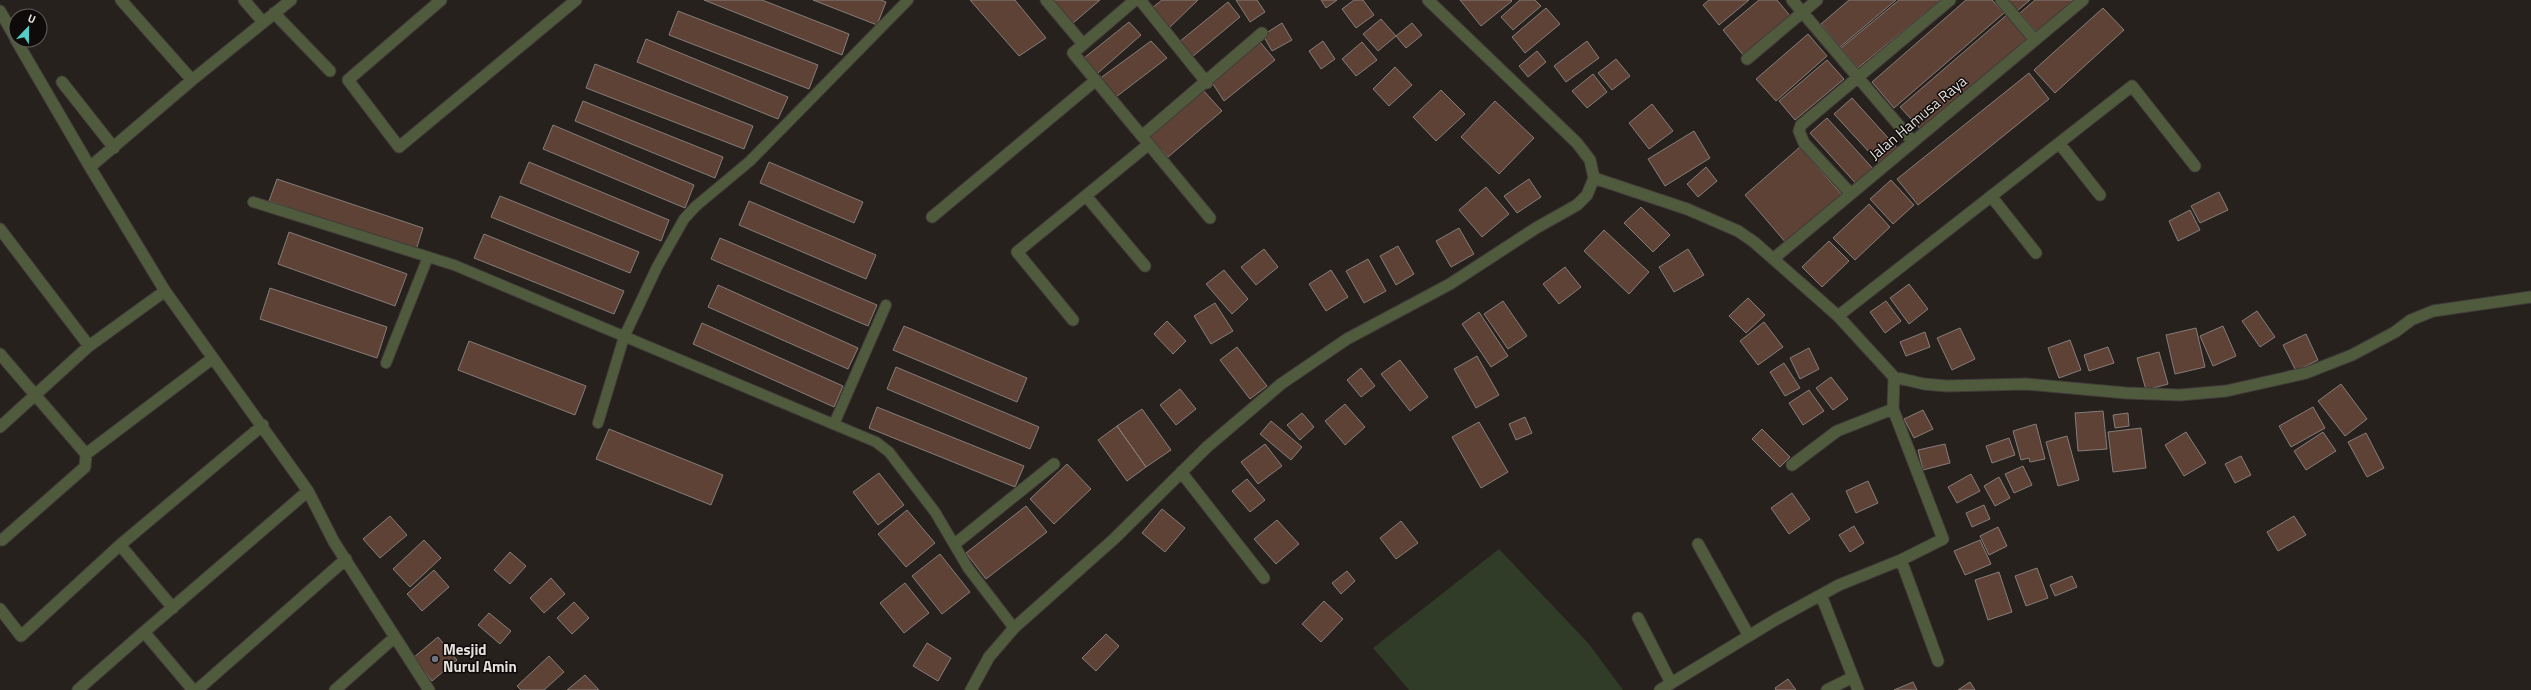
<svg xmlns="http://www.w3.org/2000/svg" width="2531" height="690" font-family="'Titillium Web',sans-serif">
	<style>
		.green { fill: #303b28 }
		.building { fill: #5f4236; stroke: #857d7a }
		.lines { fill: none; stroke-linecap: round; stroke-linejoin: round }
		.service-casing { stroke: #413c39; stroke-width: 12 }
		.minor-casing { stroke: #413c39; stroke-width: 13 }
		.service { stroke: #505b3e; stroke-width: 10 }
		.minor { stroke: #505b3e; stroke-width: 11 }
		.worship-dot { fill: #6b7280; stroke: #0e0b0a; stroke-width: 1.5 }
		.labels { text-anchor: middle; stroke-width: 3; stroke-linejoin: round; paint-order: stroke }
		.street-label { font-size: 15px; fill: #e4e0de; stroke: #0e0b0a }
		.poi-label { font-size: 15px; font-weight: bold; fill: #e4e0de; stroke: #0e0b0a; text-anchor: start }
	</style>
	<rect width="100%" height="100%" fill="#27211e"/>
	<!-- green -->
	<path class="green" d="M1499,549L1589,644L1623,690H1409L1373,648Z"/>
	<!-- building -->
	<path class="building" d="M704,0H762L849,34L842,55Z
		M813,0H881L886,2L877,25Z
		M970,0H1015L1046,38L1019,56Z
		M1053,0H1100L1066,29Z
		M1162,0H1198L1168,29L1152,8Z
		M1236,0H1257L1265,12L1250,22Z
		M1321,0H1337L1326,8Z
		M1354,0H1363L1374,15L1356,28L1342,9Z
		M1460,0H1511L1512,1L1481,26Z
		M1520,0H1535L1541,6L1513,30L1501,17Z
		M1709,0H1749L1719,25L1703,5Z
		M1759,0H1777L1791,17L1744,56L1723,30Z
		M1849,0H1896L1840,47L1821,24Z
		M1899,0H1941L1858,68L1841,48Z
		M1966,0H1992L2004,13L1894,108L1872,82Z
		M2008,0H2030L2017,11Z
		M2035,0H2076L2037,33L2020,13Z
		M1228,2L1240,17L1192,57L1179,42Z
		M1546,8L1560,24L1525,53L1512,37Z
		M2103,8L2124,30L2055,93L2034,70Z
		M678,11L818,65L809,89L669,35Z
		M2009,13L2030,38L1922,131L1900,107Z
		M1381,19L1396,36L1378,51L1363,34Z
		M1129,22L1141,35L1090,80L1079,62Z
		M1282,23L1292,40L1272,51L1263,35Z
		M1412,23L1422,35L1406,48L1396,36Z
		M1808,34L1827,56L1776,101L1756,79Z
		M646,39L788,97L778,119L637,62Z
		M1151,41L1167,58L1112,100L1095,82Z
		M1323,41L1335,59L1321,69L1309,51Z
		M1587,41L1599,58L1566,82L1554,66Z
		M1260,42L1275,60L1224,101L1211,81Z
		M1362,42L1377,60L1356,76L1342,59Z
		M1537,51L1546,62L1528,77L1519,66Z
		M1616,59L1630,76L1612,90L1598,73Z
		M1827,60L1844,79L1795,120L1779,101Z
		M595,64L753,126L744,149L586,88Z
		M1395,67L1412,85L1389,106L1373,89Z
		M2029,73L2049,99L1918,205L1897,179Z
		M1593,74L1607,92L1587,108L1572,91Z
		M1202,89L1222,111L1168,157L1149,136Z
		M1441,90L1465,114L1436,141L1413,117Z
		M1852,98L1899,150L1882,166L1834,114Z
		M583,101L723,157L715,178L575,121Z
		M1495,101L1534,138L1499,174L1461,137Z
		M1652,104L1673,131L1649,149L1629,123Z
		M1827,118L1876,172L1859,187L1810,133Z
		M553,125L694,185L685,208L543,149Z
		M1694,131L1710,158L1665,186L1648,159Z
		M1800,147L1843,196L1787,244L1745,195Z
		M529,162L669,220L661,241L520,183Z
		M769,162L863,202L854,223L760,183Z
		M1706,167L1717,181L1698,197L1687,184Z
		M277,179L423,228L416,250L269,201Z
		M1529,179L1541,197L1517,213L1504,196Z
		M1891,180L1914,205L1893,224L1870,199Z
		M1486,187L1509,214L1482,237L1459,210Z
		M2219,192L2228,210L2200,223L2191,206Z
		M500,196L639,252L630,273L491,217Z
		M749,201L876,255L866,279L739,225Z
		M1869,204L1890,227L1855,260L1833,238Z
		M1641,207L1670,235L1653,252L1624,223Z
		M2190,210L2200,230L2178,241L2169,221Z
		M1459,228L1474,254L1451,267L1436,241Z
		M1604,230L1649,272L1629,294L1584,251Z
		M289,232L407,274L395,306L278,264Z
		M484,234L624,291L614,314L474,258Z
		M720,238L877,305L868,326L711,259Z
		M1829,241L1849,261L1822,287L1802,267Z
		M1398,246L1414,274L1396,285L1380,256Z
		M1264,249L1278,267L1256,285L1241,267Z
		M1688,249L1704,275L1674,292L1659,267Z
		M1368,259L1386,291L1364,303L1346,271Z
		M1565,267L1581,287L1559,304L1543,284Z
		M1224,270L1248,299L1232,314L1206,284Z
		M1331,270L1348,297L1326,311L1309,284Z
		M1909,284L1928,309L1909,324L1890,298Z
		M718,285L858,348L848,369L708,307Z
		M270,288L387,327L377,358L260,319Z
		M1748,298L1765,315L1746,333L1729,316Z
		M1503,301L1527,336L1508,349L1484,314Z
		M1886,301L1901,321L1885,333L1870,312Z
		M1215,303L1233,331L1211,344L1194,316Z
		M2257,311L2275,337L2260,347L2242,321Z
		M1479,312L1508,356L1491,367L1462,324Z
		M1167,321L1186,341L1173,354L1154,334Z
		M1764,322L1783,347L1758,365L1740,341Z
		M702,323L843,386L834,407L693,344Z
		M904,326L1027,378L1017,402L893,350Z
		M2223,326L2236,356L2213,366L2200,336Z
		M1960,328L1975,359L1952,370L1937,338Z
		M2196,328L2205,367L2175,374L2166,335Z
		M1925,332L1930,347L1906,356L1900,342Z
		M2306,334L2318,360L2296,371L2283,345Z
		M2070,340L2081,370L2059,378L2048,348Z
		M469,341L586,386L575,415L458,370Z
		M1237,347L1267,386L1250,399L1220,360Z
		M2108,347L2114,363L2089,371L2084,355Z
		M1809,348L1819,369L1800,379L1790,358Z
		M2159,352L2168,384L2146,390L2137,358Z
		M1477,356L1499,395L1476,408L1454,369Z
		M1400,360L1428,397L1410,411L1381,374Z
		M1784,363L1800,388L1785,396L1770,372Z
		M896,367L1039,427L1030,449L887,389Z
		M1361,368L1375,386L1361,397L1347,380Z
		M1831,377L1848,399L1833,410L1816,388Z
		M2341,384L2367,419L2345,436L2318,401Z
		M1180,389L1196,409L1176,425L1160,405Z
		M1809,390L1824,411L1803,425L1789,403Z
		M1345,404L1365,427L1345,445L1325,421Z
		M877,407L1024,466L1015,487L869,428Z
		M2313,407L2325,428L2291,447L2279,426Z
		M1142,409L1171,450L1146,467L1117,426Z
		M1923,410L1933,429L1914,438L1904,419Z
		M2103,411L2107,449L2078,451L2075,413Z
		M1302,413L1314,427L1300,440L1287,425Z
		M2128,413L2129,426L2115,428L2113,415Z
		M1525,417L1532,433L1516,440L1509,424Z
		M1271,421L1302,447L1291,460L1260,434Z
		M1479,422L1508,472L1481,488L1452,437Z
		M2036,424L2045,459L2030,462L2029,458L2021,460L2013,431Z
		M1117,426L1146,467L1127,481L1098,440Z
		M2141,428L2146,468L2113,472L2108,432Z
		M609,429L723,475L711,505L596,459Z
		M1762,429L1790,457L1780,467L1752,439Z
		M2186,432L2206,463L2184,476L2165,445Z
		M2323,432L2336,451L2306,470L2294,451Z
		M2366,433L2384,468L2367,477L2348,442Z
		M2067,436L2079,480L2058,486L2046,442Z
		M2009,438L2015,455L1992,463L1986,446Z
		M1265,444L1282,466L1258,484L1241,462Z
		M1945,444L1950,463L1923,470L1918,450Z
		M2241,456L2251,475L2235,483L2225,464Z
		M1067,464L1091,489L1054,524L1030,499Z
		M2023,466L2032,485L2014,493L2005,474Z
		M879,473L904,505L878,525L853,492Z
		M1971,474L1980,491L1957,503L1948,487Z
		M1999,477L2010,498L1995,506L1984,486Z
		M1247,479L1265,500L1250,512L1232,491Z
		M1868,481L1878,503L1856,513L1846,491Z
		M1792,493L1810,519L1789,534L1771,508Z
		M1984,505L1990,519L1972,527L1966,513Z
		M1026,506L1047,532L986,579L966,553Z
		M1162,509L1185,528L1165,552L1142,533Z
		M907,510L935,543L906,567L878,534Z
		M390,516L407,535L380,558L363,539Z
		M2294,516L2306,535L2278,551L2267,532Z
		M1277,520L1299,544L1276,564L1254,539Z
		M1401,521L1418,543L1396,559L1380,538Z
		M1854,526L1864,543L1850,552L1839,535Z
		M1998,527L2007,546L1989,555L1980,536Z
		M424,540L441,558L410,587L393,569Z
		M1980,540L1991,564L1965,575L1954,551Z
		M510,552L526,566L510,584L494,570Z
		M940,554L970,592L942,614L912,576Z
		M2037,568L2048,598L2026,606L2015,576Z
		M434,570L449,587L422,611L407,594Z
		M1347,571L1355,581L1341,594L1332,583Z
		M1999,572L2012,612L1988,620L1975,580Z
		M2072,576L2077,587L2055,596L2050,585Z
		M551,578L565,594L544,613L530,598Z
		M905,583L929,613L904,633L880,603Z
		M1324,601L1343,619L1321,642L1302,624Z
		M574,602L589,618L572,634L557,618Z
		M489,613L511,631L500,644L478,625Z
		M1106,634L1119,646L1096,671L1082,658Z
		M438,637L457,660L432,681L413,658Z
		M927,643L951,658L938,681L913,666Z
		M549,656L564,672L544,690H521L517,686Z
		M585,675L599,690H567Z
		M1788,679L1796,690H1776L1775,688Z
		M1913,682L1917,690H1894Z
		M1970,682L1975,690H1958Z"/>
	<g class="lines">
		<!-- service casing -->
		<g class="service-casing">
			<path id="service" d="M253,202L454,265L876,442L889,452L935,512L968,568L1014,628
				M386,363L428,257
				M598,423L624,337L657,267L684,219L696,206L750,161L908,0
				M834,424L886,305"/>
		</g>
		<!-- minor casing -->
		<g class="minor-casing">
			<path id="minor" d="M121,0L192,80
				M244,0L263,22
				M441,0L348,80L399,147L576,0
				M1046,0L1083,44
				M1135,0L1073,53L1210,218
				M1140,0L1207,83
				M1792,0L1913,142
				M2001,0L2034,39
				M0,11L16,39
				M274,13L330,71
				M16,40L90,167L165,291L308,491L334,542L429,690
				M1747,59L1817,0
				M62,82L114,148
				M1142,136L1262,33
				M2059,143L2100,195
				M90,167L192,80L291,0
				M1594,178L1687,209L1738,231L1754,242L1838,316L1894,377L1924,384L1947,386L2026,384L2126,393L2180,395L2226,391L2306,373L2352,355L2395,332L2411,320L2433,311L2531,297
				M1851,194L1804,143L1799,131L1801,125L1950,0
				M1086,196L1145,266
				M1991,196L2036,253
				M932,217L1096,80
				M0,229L89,346
				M1773,259L2083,0
				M1838,316L2132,86L2195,166
				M1073,320L1017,252L1149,144
				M0,354L86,454
				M0,427L89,346L165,291
				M1792,465L1837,431L1893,409
				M1181,472L1264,578
				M2,540L85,467L86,454L213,358
				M956,543L1054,464
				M1698,544L1749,636
				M120,545L173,608
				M1901,560L1938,661
				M1821,595L1858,690
				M0,609L21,636L120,545L263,425
				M1638,618L1671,683
				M78,690L144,632
				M193,690L144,632L308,491
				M197,690L346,559
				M335,690L395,637
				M971,690L989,657L1014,628L1114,539L1207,447L1281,384L1347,339L1450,284L1536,228L1577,205L1587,195L1594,178L1590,160L1577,143L1428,0
				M1660,690L1775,620L1839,585L1901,560L1943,539L1893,409L1894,377
				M1827,690L1853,677"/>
		</g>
		<!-- service -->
		<use href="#service" class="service"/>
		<!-- minor -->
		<use href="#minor" class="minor"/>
	</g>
	<!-- markers -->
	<circle class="worship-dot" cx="435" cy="659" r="4"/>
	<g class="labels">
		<!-- street labels -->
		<g class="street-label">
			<text transform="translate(1918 118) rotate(-40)" y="5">Jalan Hamusa Raya</text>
		</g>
		<!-- poi labels -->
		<g class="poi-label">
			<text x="443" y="655">Mesjid<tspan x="443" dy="17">Nurul Amin</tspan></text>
		</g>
	</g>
	<!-- north arrow -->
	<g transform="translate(28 28) rotate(22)"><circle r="19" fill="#0e0b0a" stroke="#64605f"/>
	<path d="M0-3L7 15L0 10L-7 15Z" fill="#54cdc8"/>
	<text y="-6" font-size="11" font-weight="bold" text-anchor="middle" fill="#e4e0de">U</text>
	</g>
</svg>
